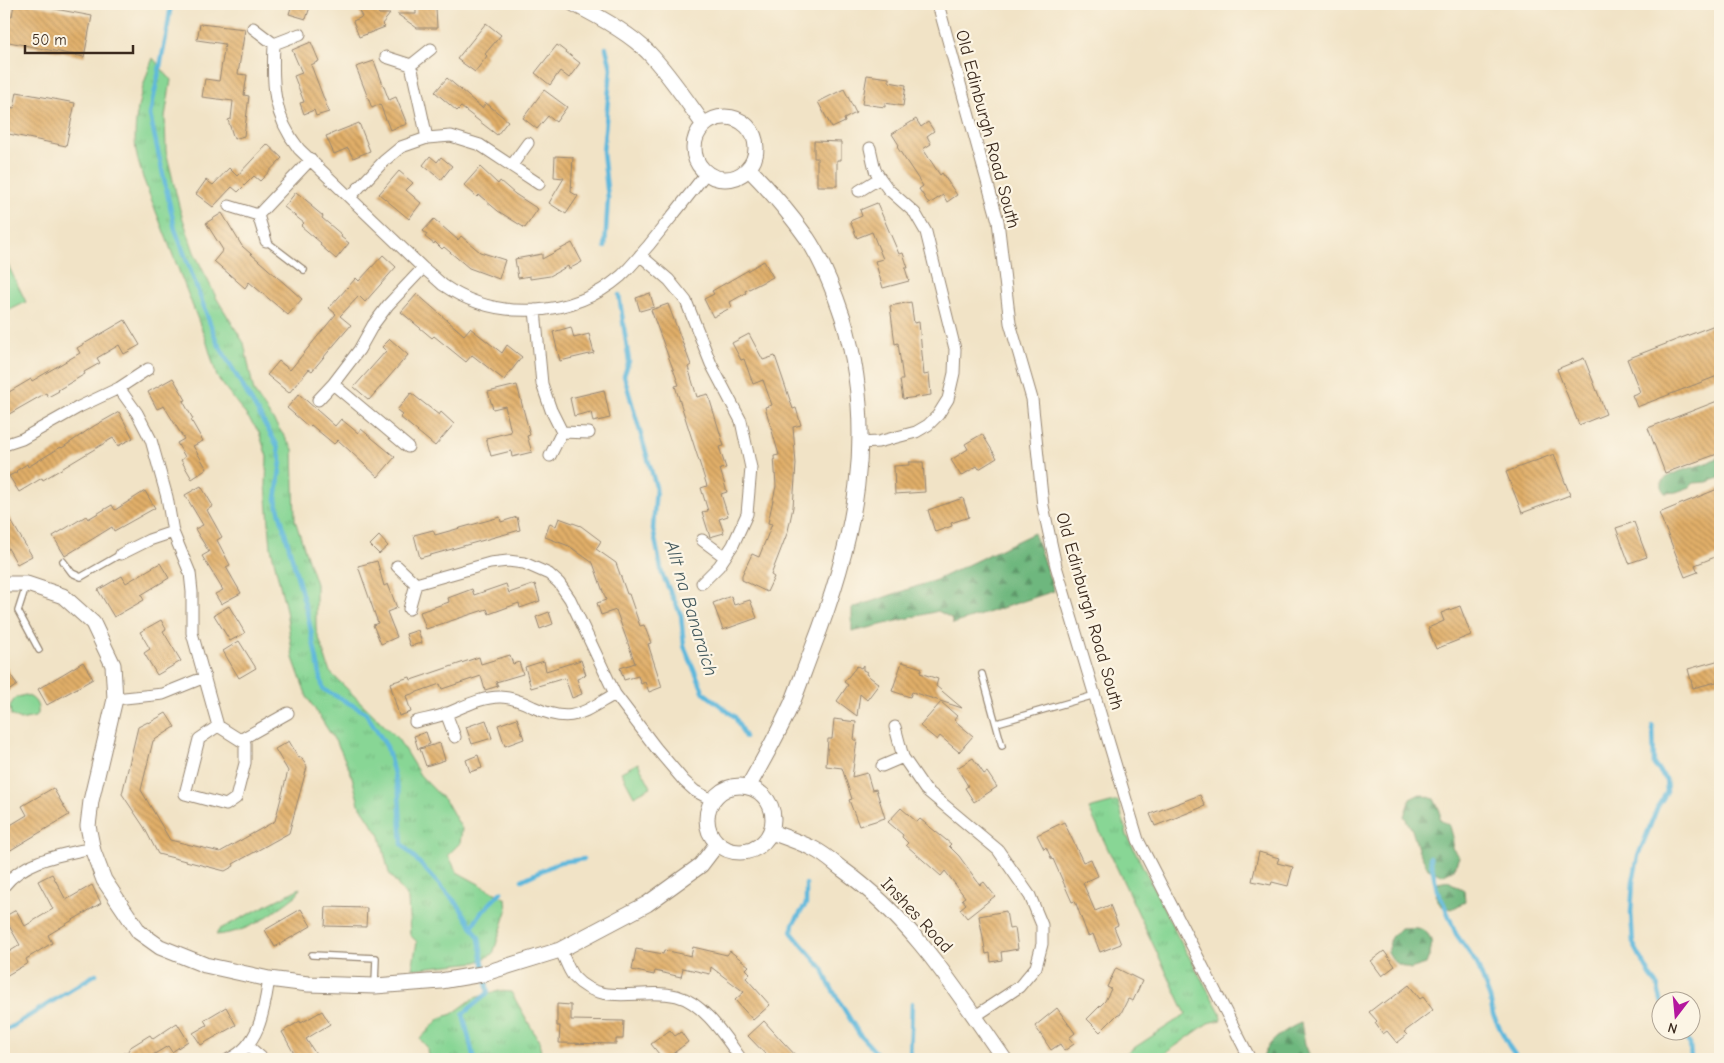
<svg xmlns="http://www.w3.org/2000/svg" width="1724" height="1063" font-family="'Comic Neue',sans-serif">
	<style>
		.grass { fill: url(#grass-tufts); stroke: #62805a }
		.forest { fill: url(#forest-firs); stroke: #54704e }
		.green { fill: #88d695; stroke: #62805a }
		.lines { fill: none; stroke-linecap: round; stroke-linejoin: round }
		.stream { stroke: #5eb8dc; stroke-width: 4.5 }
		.building { fill: url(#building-back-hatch) }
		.service-casing { stroke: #968672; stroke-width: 8 }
		.minor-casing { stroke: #968672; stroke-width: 13 }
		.tertiary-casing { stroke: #968672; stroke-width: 17 }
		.service { stroke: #fff; stroke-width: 5.5 }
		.minor { stroke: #fff; stroke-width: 11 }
		.tertiary { stroke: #fff; stroke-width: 15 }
		.labels { text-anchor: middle; stroke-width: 4.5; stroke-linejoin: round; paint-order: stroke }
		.street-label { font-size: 18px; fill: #3b2a1e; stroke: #fcf5e5 }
		.water-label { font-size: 19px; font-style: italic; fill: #475c60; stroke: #fcf5e5 }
	</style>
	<defs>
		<pattern id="grass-tufts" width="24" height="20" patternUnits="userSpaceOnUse" patternTransform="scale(1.25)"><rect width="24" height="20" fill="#88d695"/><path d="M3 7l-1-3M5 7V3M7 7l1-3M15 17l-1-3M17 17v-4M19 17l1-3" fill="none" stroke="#76b880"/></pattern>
		<pattern id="forest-firs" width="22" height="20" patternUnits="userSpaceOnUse" patternTransform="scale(1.25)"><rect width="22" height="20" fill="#6eb77e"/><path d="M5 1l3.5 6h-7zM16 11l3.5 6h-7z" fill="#5c9567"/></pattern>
		<pattern id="building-back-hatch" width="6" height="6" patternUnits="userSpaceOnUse" patternTransform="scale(1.25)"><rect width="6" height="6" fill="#e1af69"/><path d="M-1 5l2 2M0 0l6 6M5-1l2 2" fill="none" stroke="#b88f56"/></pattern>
	</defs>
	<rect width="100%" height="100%" fill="#fcf5e5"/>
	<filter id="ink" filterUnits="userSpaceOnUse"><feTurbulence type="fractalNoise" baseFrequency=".02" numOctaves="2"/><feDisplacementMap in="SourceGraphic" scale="10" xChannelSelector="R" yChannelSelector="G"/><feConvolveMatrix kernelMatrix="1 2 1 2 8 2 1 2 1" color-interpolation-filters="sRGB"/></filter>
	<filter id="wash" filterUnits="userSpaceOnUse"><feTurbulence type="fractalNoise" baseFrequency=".0096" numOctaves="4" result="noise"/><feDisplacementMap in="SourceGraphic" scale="20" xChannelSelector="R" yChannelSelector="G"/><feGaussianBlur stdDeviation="1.12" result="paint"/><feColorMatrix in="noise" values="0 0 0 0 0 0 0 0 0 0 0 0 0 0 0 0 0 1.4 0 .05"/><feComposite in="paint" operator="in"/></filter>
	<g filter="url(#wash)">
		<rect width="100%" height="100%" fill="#f1e3c6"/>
		<!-- grass -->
		<path class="grass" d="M153,58L171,80L165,117L166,151L180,210L194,252L217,299L244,343L254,392L293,449L295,520L316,584V629L330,672L398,739L420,775L447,803L462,829L460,843L448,855L457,872L506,899L507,911L493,954L477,962L412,969L417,942L410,935L408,899L389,873L380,836L359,804L351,773L339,747L307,697L293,658L286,610L271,548L266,485L267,457L259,432L217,377L207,343L143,178C141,169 137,160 136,151C132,120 142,86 153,58Z
			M1118,801L1127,835L1178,937L1220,1012L1221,1020L1208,1023L1163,1055L1154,1059H1117L1186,1014L1089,809Z
			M300,888L297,895C268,916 253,931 216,935L218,930Z
			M499,991L511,992L539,1041L542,1059H428L427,1047L420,1039L440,1018L452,1014L474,998Z"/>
		<!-- forest -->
		<path class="forest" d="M1720,456V478L1707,482L1694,483L1690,487L1676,492L1665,493L1662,489V481L1669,476L1677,472L1707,463Z
			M1034,533L1054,591L953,624L951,618L938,611L852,632V608L936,580Z
			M1420,794L1434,799L1440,811V820L1450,826L1453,837L1452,848L1459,857L1454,869L1442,875L1428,869L1418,849L1412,830L1404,816L1410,799Z
			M1448,881L1464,890L1465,902L1452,909L1441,906L1436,896L1438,883Z
			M1401,928C1407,928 1416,927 1421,929C1437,937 1431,951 1426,964L1410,969L1394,962L1388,952L1391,937Z
			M1301,1023L1305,1044L1311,1059H1263C1264,1043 1288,1028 1301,1023Z"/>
		<!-- green -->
		<path class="green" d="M4,257L26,302L4,313Z
			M25,695C35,698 39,704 38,714L35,717L20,720L11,715L10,706L15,698Z
			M638,763L651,787L634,796L621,772Z"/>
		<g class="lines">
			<!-- stream -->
			<path class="stream" d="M171,4L166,37L150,115L175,229L217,342L277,445L281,461L276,500L307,612L323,689L365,712L387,747L399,794L402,844L459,906L479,938L488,993L463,1014L474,1059
				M605,247L608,198L603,152L611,68L606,48
				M619,295L629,361L624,376L656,487L653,529L662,574L681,615L684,646L704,693L735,717L745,737
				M1653,726L1654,765L1666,779L1667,792L1658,806L1638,856L1633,882L1631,912L1633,943L1650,975L1657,984L1662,1004
				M1430,857L1437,890L1444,904L1456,934L1477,964L1490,998L1493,1015L1509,1046L1518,1059
				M522,880L560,862L584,859
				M806,884V904L793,924L792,933L802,945L823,969L829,984L859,1034L882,1059
				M472,927L481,913L501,892
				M1677,1030L1690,1044L1691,1059
				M5,1031L96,974
				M910,1059L912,1003"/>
		</g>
		<g id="blocks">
			<!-- building -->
			<path class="building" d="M14,4H29L92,16L84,57L4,41V15L12,16Z
				M292,4H311L306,19L289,14Z
				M356,4H375L379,14H390L382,24L385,27L359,37L353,21L362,17Z
				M416,7H436L437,28H417L397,14H416Z
				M486,23L501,35L485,54L487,56L475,72L457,59Z
				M200,24L245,29L238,74L247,75L244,95L249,96L244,136L234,139L228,120L231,119L233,101L202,97L205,79L219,81L225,44L197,40Z
				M311,42L319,61L311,65L329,112L316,116L314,110L304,114L300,103L304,102L294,76L302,73L292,50Z
				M557,45L580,63L569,78L560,71L550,85L535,73Z
				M374,61L389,100L396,97L407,124L390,130L380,104L372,108L356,67Z
				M867,75L889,78V82L906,85L903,106L885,103V107L862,104Z
				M447,78L482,108L486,103L508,121L497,135L461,107L457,111L435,92Z
				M844,89L856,113L844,119L845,122L832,128L818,102Z
				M544,90L567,107L556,122L548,116L537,129L523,118Z
				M17,92L75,103L66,146L4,133V106L14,108Z
				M916,119L921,127L928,122L934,131L927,136L931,144L923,149L940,175L942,173L957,195L947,202L943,195L929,204L919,189L923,186L897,147L899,145L892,134Z
				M359,123L370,151L353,158L348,148L334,154L326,136Z
				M814,141L841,142V160H837V186H817V158H814Z
				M267,144L282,158L260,181L254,176L238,192L232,187L213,207L196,194L206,180L213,185L229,168L237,176Z
				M430,156L437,162L441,157L452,166L441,180L423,165Z
				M555,156L573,157L571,192L578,196L566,214L549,203L564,178L554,177Z
				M480,167L498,184L500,181L515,194L538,209L525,228L498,211L479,195L477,197L464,185Z
				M399,171L413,183L406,190L421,203L409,219L379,194Z
				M296,192L312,205L311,206L323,216L322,218L342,235L341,237L349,243L336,259L320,245L321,243L301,226L304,223L284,207Z
				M877,203L899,254L903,253L908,268H905L909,281L883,288L875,261L883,259L872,232L857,238L850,221L862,216L860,210Z
				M222,213L242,246L302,299L288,315L249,282L245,288L214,261L223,250L206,223Z
				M434,219L458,240L461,236L480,252L505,260L499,279L469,268L444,247L442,249L435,242L434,244L425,237L427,234L423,231Z
				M572,243L582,262L569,269L568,266L550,276L530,279V276L518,278L515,259L542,254V259Z
				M383,255L396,267L365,302L359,296L340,316L351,325L312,371L309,369L289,393L267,375L279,361L290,370L336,314L329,308L356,278L359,281Z
				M764,261L773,277L745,291L746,293L730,302L732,307L713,317L704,299L714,294L712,291Z
				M650,293L654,307L640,311L636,298Z
				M417,294L464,335L470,328L502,353L507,345L522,357L504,380L472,355L466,362L434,336L432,338L401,312Z
				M911,302L914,323L919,322L924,375L929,374L931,395L903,399L900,380H903L898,343L895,344L890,306Z
				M668,304L691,365L688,367L697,397L708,394L724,446L719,447L726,468L720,469L727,492L721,494L728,516L719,519L724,533L710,537L702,512L708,511L701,488L707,486L675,386L679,385L651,310Z
				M125,320L140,345L124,354L119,345L97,358L100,363L84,372L85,374L58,390L59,391L48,397L46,393L4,417V395L31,379L32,381L80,353L77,348Z
				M1720,323V375L1637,407L1632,395L1640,392L1627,359Z
				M571,327L574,338L589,334L594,353L560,361L553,332Z
				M749,334L763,360L775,356L793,409L796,408L801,425L793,427L796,464L793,507L788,531L771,575L774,577L767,592L742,580V575L752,554L759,557L772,524L768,523L776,486L774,456L779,455L765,407L772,405L763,380L753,384L744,359L741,360L732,343Z
				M390,339L408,355L369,400L354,387L386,351L382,347Z
				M1584,358L1606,414L1579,425L1557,369Z
				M173,378L186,400L183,401L193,419L191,420L203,441L193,446L207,469L192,479L181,460L185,457L177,443L184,439L164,406L157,409L148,392Z
				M517,385L530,435L527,436L532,452L512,457L511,451L491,456L486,438L511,432L505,406L493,409L488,392Z
				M604,390L610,418L593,422L591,412L574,416L570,398Z
				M411,393L439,415L441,412L454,424L435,446L400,417L403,415L397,410Z
				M299,394L335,426L341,419L358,433L361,429L395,457L378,477L338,440L334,444L311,425L309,427L287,408Z
				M1720,400V453L1665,473L1648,428Z
				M119,412L133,438L118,446L113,438L43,480L42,478L19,492L9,476L17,472L16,471L27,464L28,467L61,447L62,448L94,426Z
				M982,434L997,458L979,469L977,466L961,476L951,460L968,449L965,444Z
				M1554,454L1570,495L1522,513L1506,472Z
				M909,462H923L925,492L895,494L894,466L909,465Z
				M201,486L213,506L207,510L222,537L217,540L230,565L226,567L241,593L221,604L215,594L223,590L202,556L209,552L195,529L203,525L185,495Z
				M1720,488V555L1695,565L1698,572L1685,577L1659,513Z
				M145,491L155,508L114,531L112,527L65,556L53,536L86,516L88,519L112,505L115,510Z
				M963,498L969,517L951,523L952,526L935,532L928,510Z
				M4,509L32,556L17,564L4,541Z
				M500,517L501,522L517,517L520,530L420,558L414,535L433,530L435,535Z
				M559,518L581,526L601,541L596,549L616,563L627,594H629L640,626L644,625L651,643L648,644L662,687L649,692L645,682L641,684L638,676L624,680L620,668L635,663L616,610L601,615L597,603L606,600L593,563L569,546L545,537L550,523L556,526Z
				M1634,522L1647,557L1629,563L1616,528Z
				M379,536L388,546L379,554L370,545Z
				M377,561L384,586L388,584L397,608L387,612L397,637L381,644L373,625L378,623L358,566Z
				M160,563L169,578L141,595L144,600L114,617L98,590L122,576L126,583Z
				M506,584L509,593L535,584L540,601L520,608L519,603L489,614L487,609L426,629L420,612L449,602L448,598L472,589L474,595Z
				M731,596L734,605L750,600L757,618L723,630L713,603Z
				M229,606L245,633L230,641L214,615Z
				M1460,606L1471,635L1436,649L1428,628L1444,621L1441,613Z
				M549,612L553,624L540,629L536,617Z
				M161,620L166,629L163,631L181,661L157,675L144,653L150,649L140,632Z
				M418,630L422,643L410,646L406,634Z
				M239,641L256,668L239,678L223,651Z
				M510,655L513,664L519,662L523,674L496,682L498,686L485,690L481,676L442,689L440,684L406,696L411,712L399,716L390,683L410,677L411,680L479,657L481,664Z
				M581,660L586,675L577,679L582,694L572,698L565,678L531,688L525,667L544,661L546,671Z
				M1720,660V681L1693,688L1688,669Z
				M83,662L93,679L47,705L38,689Z
				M902,662L922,668L920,673L938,679L936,686L962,708L912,692L910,697L892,691Z
				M4,663L17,685L4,694Z
				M863,665V670L867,672L866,674L879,684L867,700L860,694L857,716L837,701L848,685L844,682L857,666L861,668Z
				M941,702L957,716L954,720L973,736L959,752L940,736L937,740L920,726Z
				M166,713L175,727L153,741L141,790L170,840L220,852L275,821L288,771L275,749L289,741L299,758L301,757L307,767L289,833L233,864L234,866L225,871L158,854L144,827L122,794L138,727L148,722L149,723Z
				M517,718L524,739L505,746L498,725Z
				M834,719L856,722L854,740H857L852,777L867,773L872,790L876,789L885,818L859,826L849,800L852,799L842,768L826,766L828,739H832Z
				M486,720L492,738L472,744L466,727Z
				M426,732L430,744L418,749L414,736Z
				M440,743L445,760L426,766L420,749Z
				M478,755L482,768L470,772L466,760Z
				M973,758L984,774L987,772L997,787L974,802L965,788L968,786L957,768Z
				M53,788L69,815L4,854V829L27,815L22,806Z
				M1200,795L1205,806L1155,826L1150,814Z
				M901,808L917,822L920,819L951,844L949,846L959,856L980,885L984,882L995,896L967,918L960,909L966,904L962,899L965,897L945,871L941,876L906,845L908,843L902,837L903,835L888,822Z
				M1064,822L1083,862L1091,859L1098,876L1083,883L1095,911L1110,905L1118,925L1114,927L1121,944L1100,952L1093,934L1088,936L1075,901L1072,902L1053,859L1052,860L1046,847L1044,849L1037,835Z
				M1259,852L1279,858L1277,863L1293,867L1288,886L1272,882L1271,885L1252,881Z
				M52,874L66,900L92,885L101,903L48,935L52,943L26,959L28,963L4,977V955L20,945L4,917L16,910L25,926L53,909L38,881Z
				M326,907L367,908L366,927L325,926Z
				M301,909L311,926L275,947L265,930Z
				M1006,911L1009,929L1015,928L1018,949L1001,952L1002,960L991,962L990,953L986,954L979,916Z
				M693,947L727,955L730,951L749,966L746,969L750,973L746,978L770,1005L753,1020L735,1000L744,992L711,967L710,974L683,968L681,977L655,971L654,975L632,970L636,949L663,954L664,950L691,956Z
				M1384,951L1395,966L1382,976L1371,961Z
				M1116,968L1142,981L1133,1001L1128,999L1120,1015L1118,1014L1100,1032L1087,1019L1105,1001L1111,989L1107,987Z
				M1409,985L1420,999L1423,997L1433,1010L1404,1032L1407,1035L1397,1043L1387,1031L1383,1034L1375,1023L1377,1021L1369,1012L1382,1002L1384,1004Z
				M557,1004L571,1005V1020L624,1021L623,1039H616V1044L559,1043L560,1026H557Z
				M226,1007L236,1025L201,1045L193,1033L207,1025L204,1020Z
				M1057,1008L1075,1033L1069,1038L1074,1044L1064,1051L1060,1044L1051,1050L1035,1026Z
				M322,1011L330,1024L306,1039L319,1059H297L282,1032L300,1021L301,1023Z
				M764,1021L782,1041L799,1059H770L748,1036Z
				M177,1023L188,1041L172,1052L168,1046L146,1059H114L130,1050L129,1048L150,1035L153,1039Z
				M670,1030L675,1036L681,1032L688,1042L666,1059H663L651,1044Z"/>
		</g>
	</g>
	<g filter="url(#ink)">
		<use href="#blocks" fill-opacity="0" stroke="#968672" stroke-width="1"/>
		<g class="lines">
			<!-- service casing -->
			<g class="service-casing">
				<path id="service" d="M266,241L304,270
					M63,561L72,573L81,577L121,554
					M26,586L18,611L39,650
					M982,674L1002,746
					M997,723L1095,695
					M312,955L376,958L375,984"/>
			</g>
			<!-- minor casing -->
			<g class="minor-casing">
				<path id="minor" d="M938,4L998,221L1010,323L1032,399L1043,506L1056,566L1138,840L1250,1059
					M253,28L274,44L300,34
					M274,44C272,85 273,116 299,149L423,268C430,273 436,279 443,285C497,322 572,318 621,276C631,267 640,255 649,245C668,221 688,197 706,173
					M386,57L411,65L431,49
					M411,65L427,138L451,136L480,145L539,184
					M512,165L528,143
					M859,191L880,178
					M350,197L384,161L401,147L427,138
					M229,206L258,215L266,241
					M258,215L311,159
					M640,255L669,280L686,301L711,364L741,421L751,468L747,514L733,545L719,566L702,583
					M535,310L542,384L551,410L562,432
					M119,388L137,413L151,440L167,497L173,532L190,573L192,592V633L218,726
					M318,400L333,384
					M860,443L878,442L916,432L928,425L938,415L948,399L954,373L955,349L926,232L915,213L888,189L880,178L875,170L870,148
					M4,445L22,439L79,407L119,388L148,369
					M408,447L333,384L359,350L373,325L388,305L423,268
					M550,456L562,432L589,433
					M702,540L725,557
					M121,554L149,540L173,532
					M397,566L416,584L409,609
					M416,584L490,563L508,561L524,563L549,574L559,583L570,599L615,694L656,748L684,781L695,791L712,800
					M115,699L163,694L205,677
					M446,713L455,737
					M415,722C426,719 438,717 448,713C465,706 482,697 500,697C512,697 523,702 533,707C572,725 581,713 615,694
					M218,726L245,743V763L236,798L226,805L185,794L199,739Z
					M895,727L903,757L925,789L998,850L1030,896L1042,925V944L1036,967L1019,987L974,1017
					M240,740L288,713
					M882,766L903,757
					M4,886C24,860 61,855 92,848
					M560,950C565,958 568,970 574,977C602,1008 642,987 677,996C704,1003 725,1037 741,1059
					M248,1046L263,1059
					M229,1059C260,1045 264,1010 269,979"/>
			</g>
			<!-- tertiary casing -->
			<g class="tertiary-casing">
				<path id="tertiary" d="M574,4C598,16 628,32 648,52C669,74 686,100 704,125
					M694 148a31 31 0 1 1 62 0a31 31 0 1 1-62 0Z
					M4,584H27L63,596L93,623L113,665L115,699L91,801L88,826L93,851L104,880L139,932L160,947L205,965L269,979L308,984L375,986L441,981L482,974L560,950L647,904L701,865L717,844
					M707 819a33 33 0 1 1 66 0a33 33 0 1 1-66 0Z
					M748,787C764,759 779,732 792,703C799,686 805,668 812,650C855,540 878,434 843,318C834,291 823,262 807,238C790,214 770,190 749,169
					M771,832C785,837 800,842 814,849C824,854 833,862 842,869C913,920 955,989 1004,1059"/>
			</g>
			<!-- service -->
			<use href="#service" class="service"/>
			<!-- minor -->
			<use href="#minor" class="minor"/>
			<!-- tertiary -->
			<use href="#tertiary" class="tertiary"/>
		</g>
	</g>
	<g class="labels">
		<!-- street labels -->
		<g class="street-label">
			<text transform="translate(988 129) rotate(75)" y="6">Old Edinburgh Road South</text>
			<text transform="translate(1090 611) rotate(74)" y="6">Old Edinburgh Road South</text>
			<text transform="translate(917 915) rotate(47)" y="6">Inshes Road</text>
		</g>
		<!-- water labels -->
		<g class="water-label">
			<text transform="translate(692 608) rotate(73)" y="7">Allt na Banaraich</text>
		</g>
	</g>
	<!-- margin -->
	<rect width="1724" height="1063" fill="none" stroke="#fcf5e5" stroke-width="20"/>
	<!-- north arrow -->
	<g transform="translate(1676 1016) rotate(196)"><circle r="24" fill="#fcf5e5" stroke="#afa495"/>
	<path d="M0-4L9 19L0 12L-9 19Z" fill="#b5179e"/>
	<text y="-8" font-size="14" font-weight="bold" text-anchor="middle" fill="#3b2a1e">N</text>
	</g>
	<!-- scale -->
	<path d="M25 45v8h108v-8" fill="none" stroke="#3b2a1e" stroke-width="2.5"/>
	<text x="32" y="45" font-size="15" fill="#3b2a1e" stroke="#fcf5e5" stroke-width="4" paint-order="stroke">50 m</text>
</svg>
